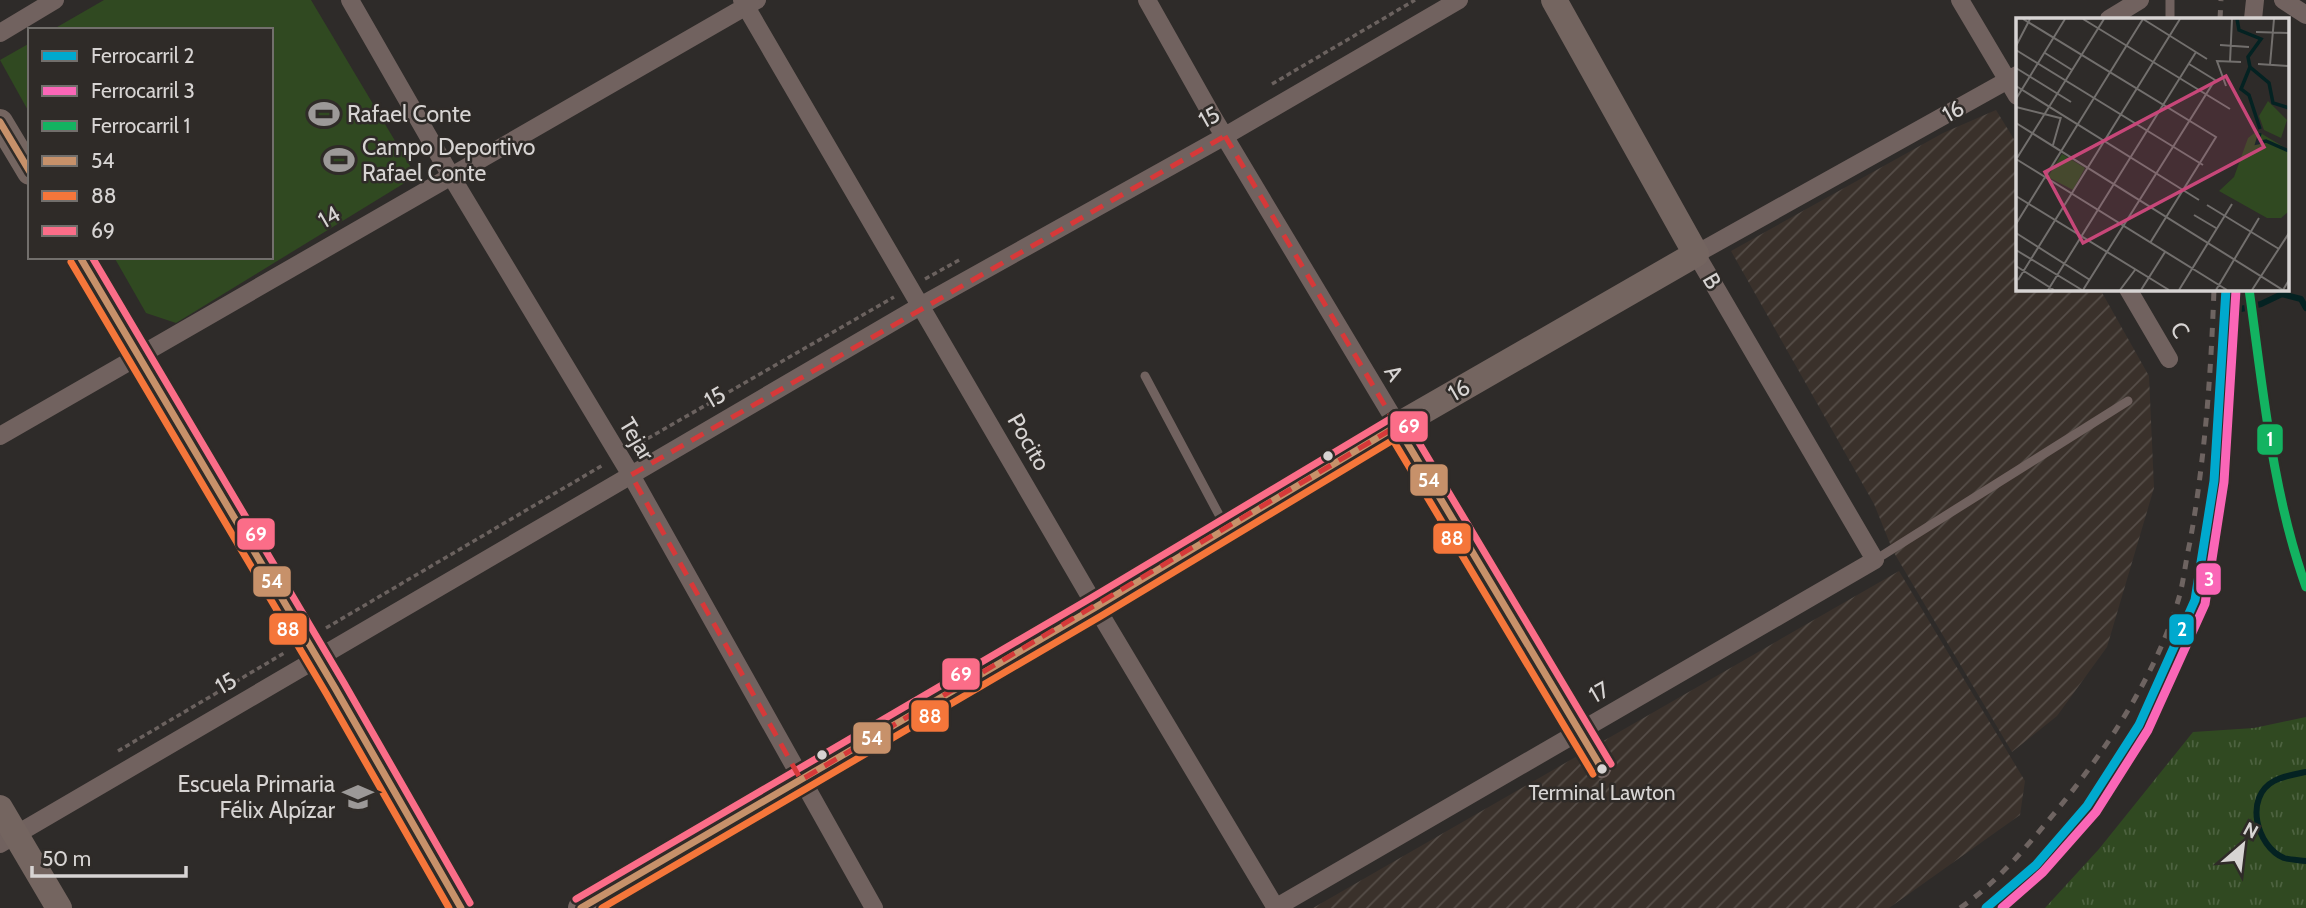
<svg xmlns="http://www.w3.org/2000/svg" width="2306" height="908" font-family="Cabin,sans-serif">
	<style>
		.industrial { fill: url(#industrial-furrows) }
		.grass { fill: url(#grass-tufts) }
		.pitch { fill: #304921 }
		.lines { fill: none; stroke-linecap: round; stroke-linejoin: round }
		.stream { stroke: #042222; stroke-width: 6 }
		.path { stroke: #6b625f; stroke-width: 3.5; stroke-dasharray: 5 3.5; stroke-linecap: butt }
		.lane { stroke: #71625f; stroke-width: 9 }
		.street { stroke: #71625f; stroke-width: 18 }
		.secondary { stroke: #746560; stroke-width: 26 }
		.rail { stroke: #6e6461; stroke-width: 5; stroke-dasharray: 9 9; stroke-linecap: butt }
		.bus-1-casing { stroke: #2f2b28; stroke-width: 12 }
		.bus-2-casing { stroke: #2f2b28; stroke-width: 12 }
		.bus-3-casing { stroke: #2f2b28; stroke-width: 12 }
		.bus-1 { stroke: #c7916a; stroke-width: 7 }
		.bus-2 { stroke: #f5763a; stroke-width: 7 }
		.bus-3 { stroke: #fb6d88; stroke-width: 7 }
		.rail-1-casing { stroke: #2f2b28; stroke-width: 14 }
		.rail-2-casing { stroke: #2f2b28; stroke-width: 14 }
		.rail-3-casing { stroke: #2f2b28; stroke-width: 14 }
		.rail-1 { stroke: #00a9ce; stroke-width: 9 }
		.rail-2 { stroke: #fa66b7; stroke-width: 9 }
		.rail-3 { stroke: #13b361; stroke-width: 9 }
		.marked { fill: none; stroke: #d63939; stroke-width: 5; stroke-dasharray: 14 9; stroke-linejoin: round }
		.bus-dot { fill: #d7d4d3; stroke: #2f2b28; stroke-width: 2.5 }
		.labels { text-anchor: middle; stroke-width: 5; stroke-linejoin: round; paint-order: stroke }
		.bus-label { font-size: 21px; fill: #d7d4d3; stroke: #2f2b28 }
		.street-label { font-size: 23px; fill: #d7d4d3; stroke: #2f2b28 }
		.poi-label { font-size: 23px; fill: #d7d4d3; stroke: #2f2b28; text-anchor: start }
		.inset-river { fill: none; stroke: #042222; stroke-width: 3.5 }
		.inset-road { fill: none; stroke: #726f6d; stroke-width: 2 }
		.view { fill: #c74779; fill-opacity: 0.15; stroke: #c74779; stroke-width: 3.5 }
		.inset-edge { fill: none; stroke: #d7d4d3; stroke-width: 3.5 }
		.line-badge { stroke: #2f2b28; stroke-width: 2.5 }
		.badge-label { font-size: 19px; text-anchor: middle; font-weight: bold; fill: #fff }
	</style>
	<defs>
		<pattern id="industrial-furrows" width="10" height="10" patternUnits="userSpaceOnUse" patternTransform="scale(1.75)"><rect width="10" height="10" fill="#3a312b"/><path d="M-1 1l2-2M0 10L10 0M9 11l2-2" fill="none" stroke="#564e49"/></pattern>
		<pattern id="grass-tufts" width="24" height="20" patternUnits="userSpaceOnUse" patternTransform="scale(1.75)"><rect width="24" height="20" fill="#304921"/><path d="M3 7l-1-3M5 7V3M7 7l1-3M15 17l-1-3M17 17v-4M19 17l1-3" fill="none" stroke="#4d6240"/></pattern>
	</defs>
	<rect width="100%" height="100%" fill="#2e2b29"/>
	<!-- industrial -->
	<path class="industrial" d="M1996,110L2017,144V289H2100L2149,376L2154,488L2107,647L2057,716L2012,752L1893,551L1874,504L1731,251L1943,133Z
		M1899,571L2025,781L2020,815L1889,908H1313Z"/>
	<!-- grass -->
	<path class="grass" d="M2306,717V908H2045L2099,849L2193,732L2254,728Z"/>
	<!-- pitch -->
	<path class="pitch" d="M104,0H311L416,176L176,323L146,313L114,257H271V30H52Z
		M30,43V114L0,60Z"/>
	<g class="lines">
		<!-- stream -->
		<path class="stream" d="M2241,309L2261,304L2282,294L2301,299L2306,308
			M2306,772C2296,774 2283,776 2274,781C2244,797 2256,846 2284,858C2290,860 2299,860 2306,861"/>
		<!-- path -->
		<path class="path" d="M1272,84L1415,0
			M925,279L961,259
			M633,447L894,297
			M326,628L603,465
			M118,751L286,652"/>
		<!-- lane -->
		<path class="lane" d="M2170,19V0
			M1145,376L1225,526
			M1875,560L2128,401"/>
		<!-- street -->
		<path class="street" d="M350,0L451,176L631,475L874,908
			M742,0L1096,607L1276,908
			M1147,0L1214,119L1581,731L1602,769
			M1960,0L2017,96
			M2283,0L2306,15
			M2109,19L2140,0
			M2253,19L2255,0
			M0,33L55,0
			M2128,289L2169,359
			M0,436L757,0
			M0,844L922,305L1225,136L1459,0
			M1275,908L1875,560L1696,254L2017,75"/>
		<!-- secondary -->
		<path class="secondary" d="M0,122L30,172
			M80,257L335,688L461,908
			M0,808L59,908
			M581,908L1096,607L1397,426L1696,254L1554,0"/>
		<!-- rail -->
		<path class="rail" d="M2220,19L2221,0
			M1960,908C1999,881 2027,846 2057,810C2107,749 2159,671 2180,594C2184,578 2186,559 2190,542C2205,458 2211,374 2214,289"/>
		<!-- bus-1 casing -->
		<g class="bus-1-casing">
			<path id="bus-1" d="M0,122L30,172
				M80,257L335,688L461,908
				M581,908L1096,607L1397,426L1602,769"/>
		</g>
		<!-- bus-2 casing -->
		<g class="bus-2-casing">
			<path id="bus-2" d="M71,262L326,693L449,908
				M602,908L1101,616L1393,440L1593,774"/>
		</g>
		<!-- bus-3 casing -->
		<g class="bus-3-casing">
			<path id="bus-3" d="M92,257L344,683L470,903
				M576,899L1091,598L1395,416H1401L1406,421L1611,764"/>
		</g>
		<!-- bus-1 -->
		<use href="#bus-1" class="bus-1"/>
		<!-- bus-2 -->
		<use href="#bus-2" class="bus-2"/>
		<!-- bus-3 -->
		<use href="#bus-3" class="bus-3"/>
		<!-- rail-1 casing -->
		<g class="rail-1-casing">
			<path id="rail-1" d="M1986,908L2036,865L2087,806L2139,725L2195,600L2214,481L2226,289"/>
		</g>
		<!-- rail-2 casing -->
		<g class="rail-2-casing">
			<path id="rail-2" d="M2002,908L2043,872L2096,812L2148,730L2205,604L2224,482L2236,290"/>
		</g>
		<!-- rail-3 casing -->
		<g class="rail-3-casing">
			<path id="rail-3" d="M2249,289C2263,388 2272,492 2306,587"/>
		</g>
		<!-- rail-1 -->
		<use href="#rail-1" class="rail-1"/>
		<!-- rail-2 -->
		<use href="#rail-2" class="rail-2"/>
		<!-- rail-3 -->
		<use href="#rail-3" class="rail-3"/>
	</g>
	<!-- marked area -->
	<path class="marked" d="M1225,136L1397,426L801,780L631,475Z"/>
	<!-- icons -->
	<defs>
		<g id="stadium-bare" transform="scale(2.415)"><path d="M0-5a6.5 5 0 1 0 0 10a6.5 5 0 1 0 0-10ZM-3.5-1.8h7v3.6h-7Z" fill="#9c9998" stroke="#2f2b28" stroke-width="2.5" paint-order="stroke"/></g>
		<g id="school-bare" transform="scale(2.415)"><path d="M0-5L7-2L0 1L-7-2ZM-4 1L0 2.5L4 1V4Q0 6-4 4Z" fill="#9c9998" stroke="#2f2b28" stroke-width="2.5" paint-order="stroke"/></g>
	</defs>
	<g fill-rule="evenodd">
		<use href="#stadium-bare" x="324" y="114"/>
		<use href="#stadium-bare" x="339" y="160"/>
		<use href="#school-bare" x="358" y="797"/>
	</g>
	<!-- markers -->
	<g class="bus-dot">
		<circle cx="1328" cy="456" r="6"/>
		<circle cx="822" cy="755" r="6"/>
		<circle cx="1602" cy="769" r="6"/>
	</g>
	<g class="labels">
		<!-- bus labels -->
		<g class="bus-label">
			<text x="1602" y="800">Terminal Lawton</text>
		</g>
		<!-- street labels -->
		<g class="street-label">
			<text transform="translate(1953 111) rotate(-29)" y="8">16</text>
			<text transform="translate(1209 117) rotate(-29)" y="8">15</text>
			<text transform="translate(329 217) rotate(-30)" y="8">14</text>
			<text transform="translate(1712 281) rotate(60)" y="8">B</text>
			<text transform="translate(2180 330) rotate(60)" y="8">C</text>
			<text transform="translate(1394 373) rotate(59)" y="8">A</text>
			<text transform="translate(1459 390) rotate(-30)" y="8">16</text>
			<text transform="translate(715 397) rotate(-30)" y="8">15</text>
			<text transform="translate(637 439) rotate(59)" y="8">Tejar</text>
			<text transform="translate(1029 442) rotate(60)" y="8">Pocito</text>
			<text transform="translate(226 683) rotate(-30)" y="8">15</text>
			<text transform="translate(1599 692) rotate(-30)" y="8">17</text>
		</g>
		<!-- poi labels -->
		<g class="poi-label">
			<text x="347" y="122">Rafael Conte</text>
			<text x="362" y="155">Campo Deportivo<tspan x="362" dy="26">Rafael Conte</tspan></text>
			<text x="335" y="792" text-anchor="end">Escuela Primaria<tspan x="335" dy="26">Félix Alpízar</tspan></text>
		</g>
	</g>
	<!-- overview -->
	<g transform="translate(2016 18)">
		<rect width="273" height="273" fill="#2e2b29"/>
		<path d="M241,113L273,132V193L265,200H251L203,173L218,159L232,120Z" fill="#304921"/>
		<path d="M252,83L271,102L265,120L248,112L243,98Z" fill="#304921"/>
		<path d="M46,136L69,150L57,172L32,159Z" fill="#304921"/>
		<path class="inset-river" d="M221,1L223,12L245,21L232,39L234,49L253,65L257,85L273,90M234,49L225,71L233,77L244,111M244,115L241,125L250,123L273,133"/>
		<path class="inset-road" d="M7,1L200,119L134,225M67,1L214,91M127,1L191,41M240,14L273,15M204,27L233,29M0,28L14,1M0,32L187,147M29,35L56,52M214,44L216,1M242,46L273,48M254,47L258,1M0,50L55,84M0,68L183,182M210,68L201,43L225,44M0,81L49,1M0,89L44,100M0,105L267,272L273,262M37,127L45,99M1,140L88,1M0,141L211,272M0,178L153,272M191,187L263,231M178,197L200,210M0,206L127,1M0,215L74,262M0,232L66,272M0,248L38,272M2,262L164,1M32,272L180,34M67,272L199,62L173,46M104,272L119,252M125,272L149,234M163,272L216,186M200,272L243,200M236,272L273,215"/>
		<path class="view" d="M210,58L248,129L67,225L29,154Z"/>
		<rect width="273" height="273" class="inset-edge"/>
	</g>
	<g class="line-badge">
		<rect x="1389" y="410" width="40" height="33" rx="7" fill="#fb6d88"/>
		<rect x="2256" y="423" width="28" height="33" rx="7" fill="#13b361"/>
		<rect x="1409" y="463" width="40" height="34" rx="7" fill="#c7916a"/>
		<rect x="236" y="517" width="40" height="34" rx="7" fill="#fb6d88"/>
		<rect x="1432" y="522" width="40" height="33" rx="7" fill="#f5763a"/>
		<rect x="2195" y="562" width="27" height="34" rx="7" fill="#fa66b7"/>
		<rect x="252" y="565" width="40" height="33" rx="7" fill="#c7916a"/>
		<rect x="268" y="612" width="40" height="34" rx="7" fill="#f5763a"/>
		<rect x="2168" y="613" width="27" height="33" rx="7" fill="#00a9ce"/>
		<rect x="941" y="657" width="40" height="34" rx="7" fill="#fb6d88"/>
		<rect x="910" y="699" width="40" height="34" rx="7" fill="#f5763a"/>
		<rect x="852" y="721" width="40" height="34" rx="7" fill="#c7916a"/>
	</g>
	<g class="badge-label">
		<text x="1409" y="433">69</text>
		<text x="2270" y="446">1</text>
		<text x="1429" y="487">54</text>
		<text x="256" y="541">69</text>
		<text x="1452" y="545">88</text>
		<text x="2209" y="586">3</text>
		<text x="272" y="588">54</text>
		<text x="288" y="636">88</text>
		<text x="2182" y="636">2</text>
		<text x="961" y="681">69</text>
		<text x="930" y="723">88</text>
		<text x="872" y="745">54</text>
	</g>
	<!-- legend -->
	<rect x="28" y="28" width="245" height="231" fill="#2f2b28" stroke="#726f6c" stroke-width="2"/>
	<rect x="42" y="51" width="35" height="10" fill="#00a9ce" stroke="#726f6c" stroke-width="2"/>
	<text x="91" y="63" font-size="21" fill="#d7d4d3">Ferrocarril 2</text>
	<rect x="42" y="86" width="35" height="10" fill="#fa66b7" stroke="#726f6c" stroke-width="2"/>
	<text x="91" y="98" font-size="21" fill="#d7d4d3">Ferrocarril 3</text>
	<rect x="42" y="121" width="35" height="10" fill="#13b361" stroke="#726f6c" stroke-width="2"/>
	<text x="91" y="133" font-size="21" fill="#d7d4d3">Ferrocarril 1</text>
	<rect x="42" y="156" width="35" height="10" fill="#c7916a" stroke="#726f6c" stroke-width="2"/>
	<text x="91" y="168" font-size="21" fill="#d7d4d3">54</text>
	<rect x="42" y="191" width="35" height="10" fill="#f5763a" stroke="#726f6c" stroke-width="2"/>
	<text x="91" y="203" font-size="21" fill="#d7d4d3">88</text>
	<rect x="42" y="226" width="35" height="10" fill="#fb6d88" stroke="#726f6c" stroke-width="2"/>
	<text x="91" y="238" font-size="21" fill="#d7d4d3">69</text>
	<!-- north arrow -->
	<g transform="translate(2243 845) rotate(28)" stroke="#2f2b28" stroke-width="5" paint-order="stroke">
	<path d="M0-5L12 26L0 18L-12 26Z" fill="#d7d4d3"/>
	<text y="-10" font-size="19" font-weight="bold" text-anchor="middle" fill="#d7d4d3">N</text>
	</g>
	<!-- scale -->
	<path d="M32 866v10h154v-10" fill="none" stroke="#d7d4d3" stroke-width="3.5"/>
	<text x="42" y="866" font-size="21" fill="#d7d4d3" stroke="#2f2b28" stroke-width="5" paint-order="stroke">50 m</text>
</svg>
